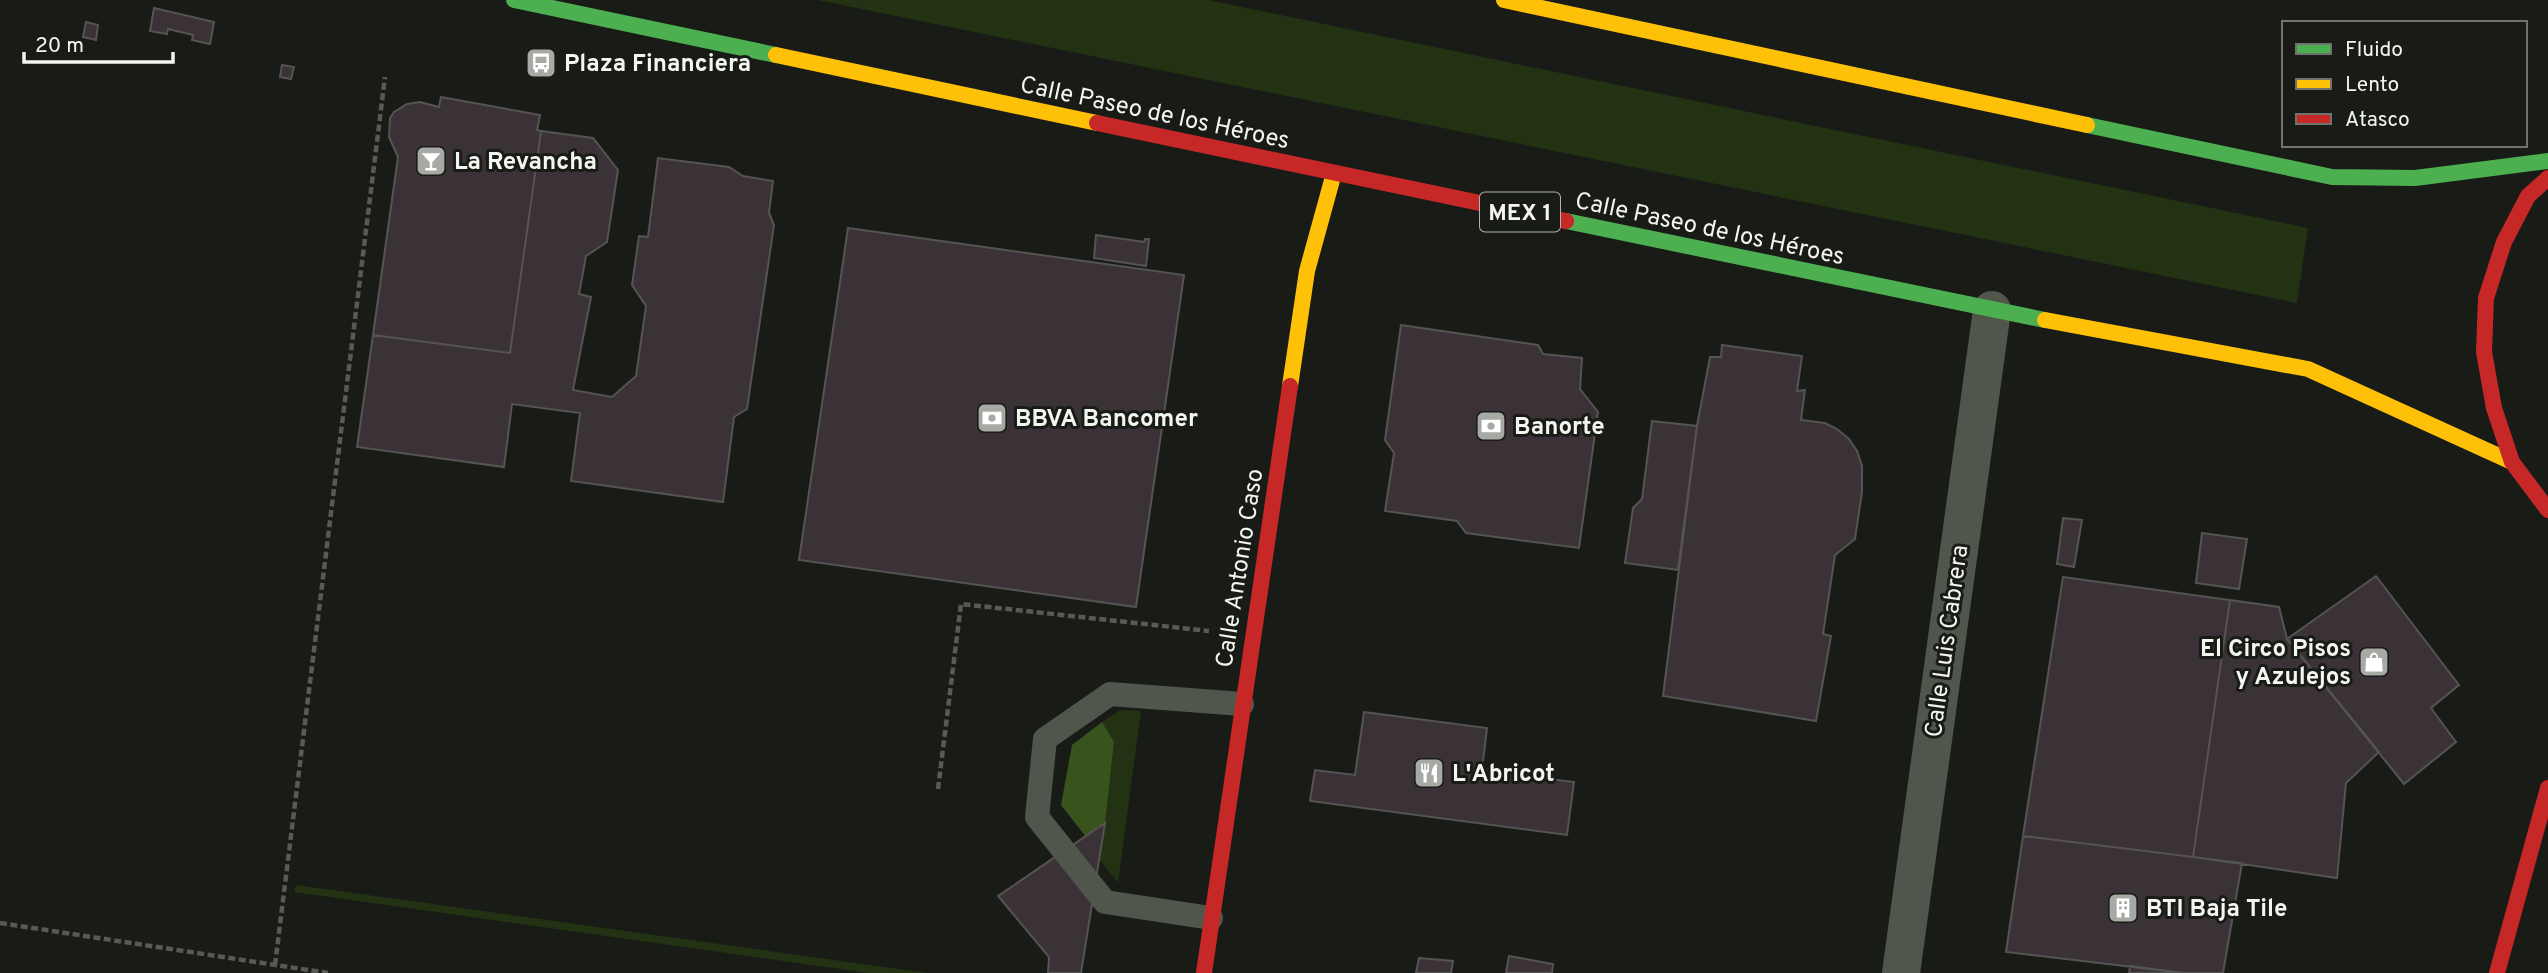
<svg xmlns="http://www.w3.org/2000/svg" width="2548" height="973" font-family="Overpass,sans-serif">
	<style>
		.green { fill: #233213 }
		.water { fill: #38531c }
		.building { fill: #3b3238; stroke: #545453; stroke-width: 2 }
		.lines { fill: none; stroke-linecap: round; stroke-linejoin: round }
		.path { stroke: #575a55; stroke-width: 4.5; stroke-dasharray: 7 3.5; stroke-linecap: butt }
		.lane { stroke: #51564d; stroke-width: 24 }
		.street { stroke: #51564d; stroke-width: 38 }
		.fast { stroke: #4caf50; stroke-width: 16 }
		.slow { stroke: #ffc107; stroke-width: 16 }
		.jam { stroke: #c62828; stroke-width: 16 }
		.labels { text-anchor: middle; stroke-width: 6; stroke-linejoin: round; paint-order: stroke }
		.shield { fill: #191c16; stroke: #b1b4af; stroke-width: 2 }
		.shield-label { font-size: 23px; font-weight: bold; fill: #f2f5f0 }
		.poi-label { font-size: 24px; font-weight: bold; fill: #f2f5f0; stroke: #191c16; text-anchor: start }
		.street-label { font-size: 24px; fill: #f2f5f0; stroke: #191c16 }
	</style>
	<rect width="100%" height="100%" fill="#191b17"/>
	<!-- green -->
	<path class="green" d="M818,0H1208L2308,228L2297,303Z
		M1120,710L1141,711L1118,883L1099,859L1114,742L1102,722Z
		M296,885L927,973H869L294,892Z"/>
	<!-- water -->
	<path class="water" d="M1102,722L1114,742L1105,823L1086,837L1061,805L1072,745Z"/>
	<!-- building -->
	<path class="building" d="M154,8L214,22L210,44L192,40L193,35L168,29L167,34L150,31Z
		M86,22L98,25L96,40L83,37Z
		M282,65L294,67L291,79L280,77Z
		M441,97L540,115L537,130L541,131L510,353L373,335L398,157L389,137L390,118L394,112L407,104L420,102L439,107Z
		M541,131L593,138L618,170L607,242L586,256L579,294L591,297L573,390L612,397L636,376L646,306L632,285L639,236L648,237L658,158L729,167L743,176L773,181L769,213L774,225L747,409L734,417L723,502L571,481L580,413L512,404L504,467L357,447L373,335L510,353Z
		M848,228L1184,275L1136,607L799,560Z
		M1096,235L1144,242L1145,239H1149L1146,266L1094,258Z
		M1401,325L1538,345L1543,354L1582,358L1580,389L1598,412L1579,548L1466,533L1457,521L1385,511L1394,453L1385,440Z
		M1722,345L1802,356L1797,391L1805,390L1801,420L1825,423L1837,429L1849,439L1857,451L1862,466V492L1855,539L1835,555L1823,634L1831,636L1816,721L1663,696L1697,426L1710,357H1721Z
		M1652,421L1697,426L1678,570L1625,563L1633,508L1642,499Z
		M2063,518L2082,520L2074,567L2057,564Z
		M2202,533L2247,539L2239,589L2196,583Z
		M2376,576L2459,685L2431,708L2456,742L2404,784L2287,639Z
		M2063,577L2230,600L2193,857L2023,836Z
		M2230,600L2279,607L2287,639L2379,752L2346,783L2337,878L2193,857Z
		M1364,712L1487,728L1482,770L1574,782L1567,835L1310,801L1315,770L1355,775Z
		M1105,823L1081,973H1048L1049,957L998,896Z
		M2023,836L2242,863L2223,973H2183L2006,952Z
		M1509,956L1553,964L1552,973H1506Z
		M1419,958L1453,961L1451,973H1416Z
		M2130,966L2183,973H2129Z"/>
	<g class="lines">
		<!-- path -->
		<path class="path" d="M938,789L961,604L1209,631
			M0,923L328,973
			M275,965L385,77"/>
		<!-- lane -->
		<path class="lane" d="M1211,918L1105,902L1037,817L1045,739L1110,694L1242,704"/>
		<!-- street -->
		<path class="street" d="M1901,973L1992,310"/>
		<!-- fast -->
		<path class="fast" d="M514,0L776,55
			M2087,125L2332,177L2415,178L2548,161
			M1566,221L2045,320"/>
		<!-- slow -->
		<path class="slow" d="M1504,0L2087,125
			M776,55L1097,123
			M2045,320L2308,369L2512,462
			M1290,386L1307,271L1334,173"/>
		<!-- jam -->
		<path class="jam" d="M1097,123L1566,221
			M2548,178L2528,196L2504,242L2486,298L2484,352L2494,408L2512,462L2548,510
			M1204,973L1290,386
			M2497,973L2548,788"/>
	</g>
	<!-- icons -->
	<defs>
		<g id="bus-square" transform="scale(1.575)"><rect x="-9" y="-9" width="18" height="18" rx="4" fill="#a6a9a4" stroke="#191c16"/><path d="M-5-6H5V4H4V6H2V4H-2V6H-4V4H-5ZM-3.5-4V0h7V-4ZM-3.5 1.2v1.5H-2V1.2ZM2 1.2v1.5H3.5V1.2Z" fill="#fff"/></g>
		<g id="bar-square" transform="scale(1.575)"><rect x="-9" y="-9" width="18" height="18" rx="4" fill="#a6a9a4" stroke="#191c16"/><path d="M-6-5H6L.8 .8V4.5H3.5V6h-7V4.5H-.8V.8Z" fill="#fff"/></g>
		<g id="bank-square" transform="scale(1.575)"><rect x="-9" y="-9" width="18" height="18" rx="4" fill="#a6a9a4" stroke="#191c16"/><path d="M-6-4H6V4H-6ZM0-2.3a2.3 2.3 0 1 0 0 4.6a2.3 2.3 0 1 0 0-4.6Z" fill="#fff"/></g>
		<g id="shop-square" transform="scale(1.575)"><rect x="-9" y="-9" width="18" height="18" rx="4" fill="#a6a9a4" stroke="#191c16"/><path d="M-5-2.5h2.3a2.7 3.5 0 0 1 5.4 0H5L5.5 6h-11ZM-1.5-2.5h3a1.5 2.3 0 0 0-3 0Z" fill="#fff"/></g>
		<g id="restaurant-square" transform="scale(1.575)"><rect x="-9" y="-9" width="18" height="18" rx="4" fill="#a6a9a4" stroke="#191c16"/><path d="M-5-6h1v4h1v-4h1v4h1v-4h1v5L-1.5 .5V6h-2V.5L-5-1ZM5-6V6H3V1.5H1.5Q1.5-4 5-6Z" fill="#fff"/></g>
		<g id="building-square" transform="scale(1.575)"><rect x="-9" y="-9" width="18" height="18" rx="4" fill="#a6a9a4" stroke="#191c16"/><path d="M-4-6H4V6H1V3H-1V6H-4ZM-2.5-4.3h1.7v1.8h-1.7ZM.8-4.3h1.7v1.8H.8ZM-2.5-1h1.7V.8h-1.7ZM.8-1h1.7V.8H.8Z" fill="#fff"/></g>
	</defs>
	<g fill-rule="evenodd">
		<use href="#bus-square" x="541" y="63"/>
		<use href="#bar-square" x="431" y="161"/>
		<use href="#bank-square" x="992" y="418"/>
		<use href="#bank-square" x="1491" y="426"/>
		<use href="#shop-square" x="2374" y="662"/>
		<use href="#restaurant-square" x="1429" y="773"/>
		<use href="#building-square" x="2123" y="908"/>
	</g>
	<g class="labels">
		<!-- shield labels -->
		<rect class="shield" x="1480" y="192.5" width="80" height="39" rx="5"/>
		<g class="shield-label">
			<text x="1520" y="220">MEX 1</text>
		</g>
		<!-- poi labels -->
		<g class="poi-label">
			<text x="564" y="71">Plaza Financiera</text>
			<text x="454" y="169">La Revancha</text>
			<text x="1015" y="426">BBVA Bancomer</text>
			<text x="1514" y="434">Banorte</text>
			<text x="2351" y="656" text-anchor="end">El Circo Pisos<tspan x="2351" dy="28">y Azulejos</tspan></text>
			<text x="1452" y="781">L'Abricot</text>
			<text x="2146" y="916">BTI Baja Tile</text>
		</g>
		<!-- street labels -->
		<g class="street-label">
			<text transform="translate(1155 112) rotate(12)" y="8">Calle Paseo de los Héroes</text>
			<text transform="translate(1710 228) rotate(12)" y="8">Calle Paseo de los Héroes</text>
			<text transform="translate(1239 568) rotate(-81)" y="8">Calle Antonio Caso</text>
			<text transform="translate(1946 641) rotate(-82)" y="8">Calle Luis Cabrera</text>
		</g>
	</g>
	<!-- legend -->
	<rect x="2282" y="21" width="245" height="126" fill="#191c16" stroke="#70736d" stroke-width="2"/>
	<rect x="2296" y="44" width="35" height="10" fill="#4caf50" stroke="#70736d" stroke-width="2"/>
	<text x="2345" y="56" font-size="21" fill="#f2f5f0">Fluido</text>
	<rect x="2296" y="79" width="35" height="10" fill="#ffc107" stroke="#70736d" stroke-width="2"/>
	<text x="2345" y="91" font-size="21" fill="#f2f5f0">Lento</text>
	<rect x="2296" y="114" width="35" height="10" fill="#c62828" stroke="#70736d" stroke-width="2"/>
	<text x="2345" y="126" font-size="21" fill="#f2f5f0">Atasco</text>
	<!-- scale -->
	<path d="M24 52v10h149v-10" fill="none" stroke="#f2f5f0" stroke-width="3.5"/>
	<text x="35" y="52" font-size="21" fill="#f2f5f0" stroke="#191c16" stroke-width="5" paint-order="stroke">20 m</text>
</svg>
